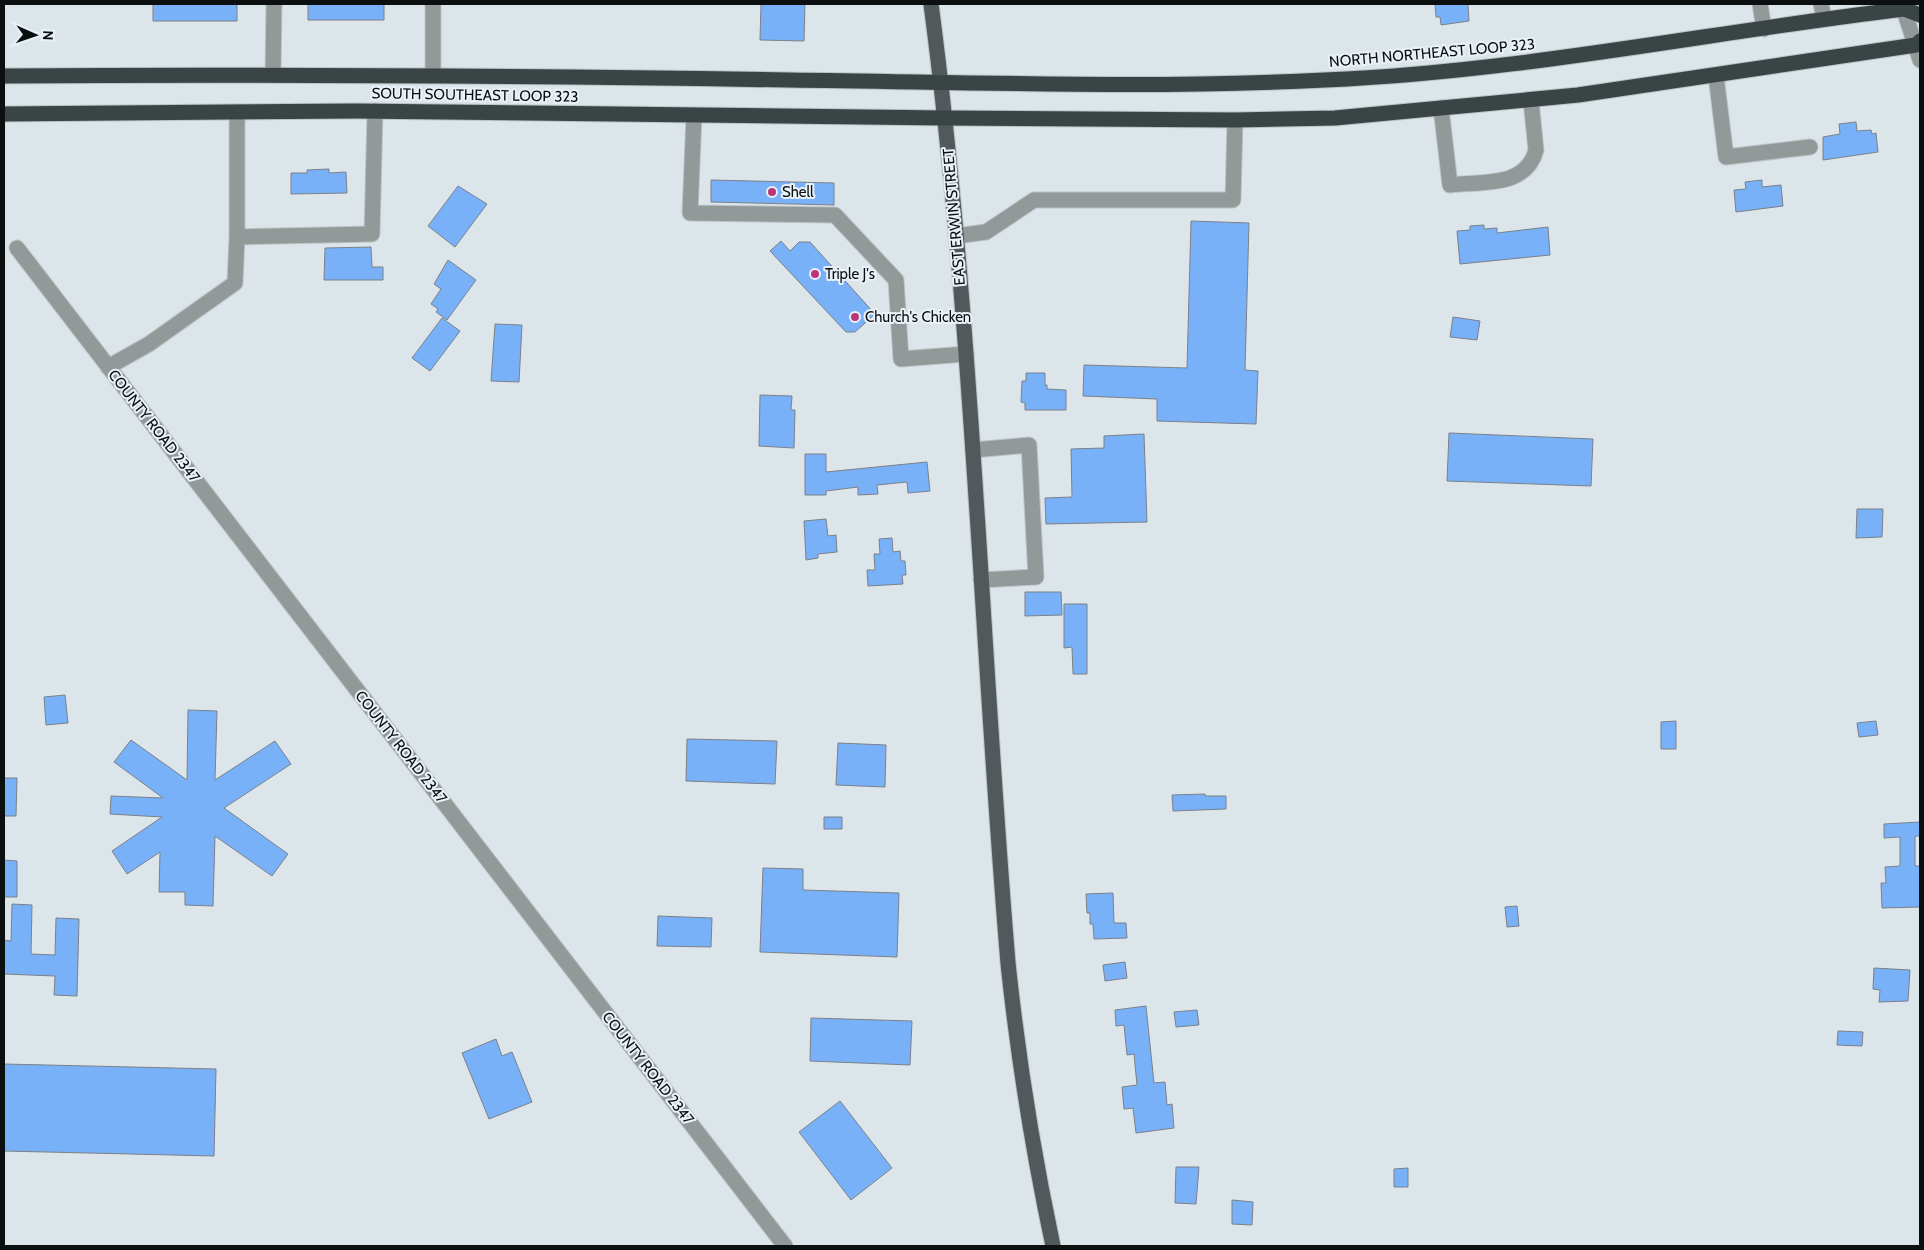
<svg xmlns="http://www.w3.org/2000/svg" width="1924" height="1250" font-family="Cabin,sans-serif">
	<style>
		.building { fill: #79b1f9; stroke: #7b8188 }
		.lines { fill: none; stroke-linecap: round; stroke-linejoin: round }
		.minor-casing { stroke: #bbc3c7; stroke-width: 17 }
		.major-casing { stroke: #bbc3c7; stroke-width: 17 }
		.highway-casing { stroke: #bbc3c7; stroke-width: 17 }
		.minor { stroke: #939898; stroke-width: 15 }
		.major { stroke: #51595b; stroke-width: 15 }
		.highway { stroke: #3b4445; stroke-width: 15 }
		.poi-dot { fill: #ba3579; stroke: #e9f2f8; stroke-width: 2 }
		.labels { text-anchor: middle; stroke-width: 4; stroke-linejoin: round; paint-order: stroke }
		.street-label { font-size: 15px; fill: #0c0f10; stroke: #e9f2f8 }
		.poi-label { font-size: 15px; fill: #0c0f10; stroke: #e9f2f8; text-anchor: start }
	</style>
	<rect width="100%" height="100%" fill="#dce5ea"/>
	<!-- building -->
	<path class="building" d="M153,4H237V21H153Z
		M308,4H384V20H308Z
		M761,4H805L804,41L760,40Z
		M1435,4H1468L1469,21L1441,25L1440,17H1436Z
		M1856,122L1857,131L1871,130L1872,134L1876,133L1878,152L1823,160V137L1840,134L1839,124Z
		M329,169V173L346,172L347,193L291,194V173H307V170Z
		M711,180L834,183V205L711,202Z
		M1762,180V187L1781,185L1783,206L1736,212L1734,190L1746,189L1745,182Z
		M458,186L487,204L455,247L428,226Z
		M1191,221L1249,223L1245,370L1258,371L1256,424L1157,421V399L1083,396L1084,365L1187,368Z
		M1484,225V229L1497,228V233L1548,227L1550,255L1460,264L1457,231L1470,230V226Z
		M781,241L790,251L799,242H810L875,314L855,332H846L770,251Z
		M371,247L372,267H383V280H324L325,248Z
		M448,260L476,280L447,320L436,312L438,309L431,304L441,289L434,284Z
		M1453,317L1480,321L1477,340L1450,337Z
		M442,318L460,331L430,371L412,358Z
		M495,324L522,325L519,382L491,381Z
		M1026,373H1045V385H1047V389L1066,390V410H1025V403L1021,402L1022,381H1026Z
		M760,395L792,396L791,410H795L794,448L759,446Z
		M1449,433L1593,439L1591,486L1447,481Z
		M1144,434L1147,522L1046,524L1045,498L1072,497L1071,449L1104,448V436Z
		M805,454H826V472L927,462L930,491L908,493L907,482L877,485L878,494L858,495V487L826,491V495H805Z
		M1857,509H1883L1882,537L1856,538Z
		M826,519L828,536L836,535L837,552L818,554V558L806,560L804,521Z
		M892,538L893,552L900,551L901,561H905L906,575H902L903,584L868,586L867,570H875L874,554H880L879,539Z
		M1025,592H1061L1062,615L1025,616Z
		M1064,604H1087V674H1073L1072,647L1064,648Z
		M65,695L68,723L46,725L44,697Z
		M188,710L217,711L215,780L275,741L291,764L224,808L288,854L272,876L215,836L213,906L185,905V892H159L160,852L127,874L112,851L162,817L110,814L111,796L163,798L114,762L131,740L187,780Z
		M1676,721V749H1661V722Z
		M1876,721L1878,735L1859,737L1857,723Z
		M687,739L777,741L775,784L686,781Z
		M838,743L886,745L885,787L836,785Z
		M4,778H17L16,816H4Z
		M1205,794V796H1226V809L1173,811L1172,795Z
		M824,817H842V829H824Z
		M1920,822V836H1915V866H1920V907L1882,908L1881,883H1886L1885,867L1900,866V837L1884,838V824Z
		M4,860L17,861V897H4Z
		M763,868L803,869V890L899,893L897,957L760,952Z
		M1113,893L1114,923H1126L1127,938L1094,939L1093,924H1090V913H1087L1086,894Z
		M12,904L32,905L31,954L55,955L56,918L79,919L77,996L54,995L55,976L4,974V940L11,941Z
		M1517,906L1519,926L1507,927L1505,907Z
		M658,916L712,918L711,947L657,946Z
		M1125,962L1127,978L1105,981L1103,965Z
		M1874,968L1910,970L1908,1001L1879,1002L1880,990L1873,989Z
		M1146,1006L1154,1083L1165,1082L1167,1105L1172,1104L1174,1128L1136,1133L1133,1108L1124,1109L1122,1087L1137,1085L1134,1054L1127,1055L1124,1025L1116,1026L1115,1010Z
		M1197,1010L1199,1025L1176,1027L1174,1012Z
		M811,1018L912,1021L910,1065L810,1061Z
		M1838,1031L1863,1032L1862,1046L1837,1045Z
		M496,1039L502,1056L512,1052L532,1102L489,1119L462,1053Z
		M4,1064L216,1069L214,1156L4,1151Z
		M840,1101L892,1168L851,1200L799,1132Z
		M1176,1167H1199L1196,1204L1175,1203Z
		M1408,1168V1187H1394V1169Z
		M1232,1200L1253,1202L1252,1225L1232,1224Z"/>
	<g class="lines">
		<!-- minor casing -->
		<g class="minor-casing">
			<path id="minor" d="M1760,4L1764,29
				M1821,4L1824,18
				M1902,4L1920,60
				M273,74L274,4
				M433,75V4
				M1716,76L1726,157L1810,147
				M1441,108L1450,185C1483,181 1526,188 1536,150L1531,101
				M237,112V237L372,234L375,111
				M694,116L690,213L835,215L896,280L901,359L966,354
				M956,236L986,232L1034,200H1233L1235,120
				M17,248L785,1246
				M108,367L149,344L235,283L237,237
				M973,450L1029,445L1036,577L981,580"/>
		</g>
		<!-- major casing -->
		<g class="major-casing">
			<path id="major" d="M931,4C973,322 981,643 1008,963C1018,1058 1033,1152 1053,1246"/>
		</g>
		<!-- highway casing -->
		<g class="highway-casing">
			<path id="highway" d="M4,76C265,74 527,76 789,80C967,82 1146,89 1325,80C1519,72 1711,32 1904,9L1920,15
				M4,114L356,111L945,118L1235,120L1335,118L1578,95L1916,45L1920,41"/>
		</g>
		<!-- minor -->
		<use href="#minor" class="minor"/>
		<!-- major -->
		<use href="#major" class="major"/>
		<!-- highway -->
		<use href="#highway" class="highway"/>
	</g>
	<!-- markers -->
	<g class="poi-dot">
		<circle cx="772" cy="192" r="5"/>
		<circle cx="815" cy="274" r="5"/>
		<circle cx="855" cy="317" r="5"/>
	</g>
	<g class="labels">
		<!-- street labels -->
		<g class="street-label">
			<text transform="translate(1432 53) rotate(-5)" y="5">NORTH NORTHEAST LOOP 323</text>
			<text transform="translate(475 95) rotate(1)" y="5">SOUTH SOUTHEAST LOOP 323</text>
			<text transform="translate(954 217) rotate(-95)" y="5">EAST ERWIN STREET</text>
			<text transform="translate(154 426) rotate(52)" y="5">COUNTY ROAD 2347</text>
			<text transform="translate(401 747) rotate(52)" y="5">COUNTY ROAD 2347</text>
			<text transform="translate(648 1068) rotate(52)" y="5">COUNTY ROAD 2347</text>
		</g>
		<!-- poi labels -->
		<g class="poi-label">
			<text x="782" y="197">Shell</text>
			<text x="825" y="279">Triple J's</text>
			<text x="865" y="322">Church's Chicken</text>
		</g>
	</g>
	<!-- border -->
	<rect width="1924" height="1250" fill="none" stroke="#0c0f10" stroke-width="10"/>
	<!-- north arrow -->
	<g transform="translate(35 35) rotate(92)" stroke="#e9f2f8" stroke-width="4" paint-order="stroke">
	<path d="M0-4L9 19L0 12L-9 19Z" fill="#0c0f10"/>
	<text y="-8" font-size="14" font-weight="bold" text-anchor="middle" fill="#0c0f10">N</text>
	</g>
</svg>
